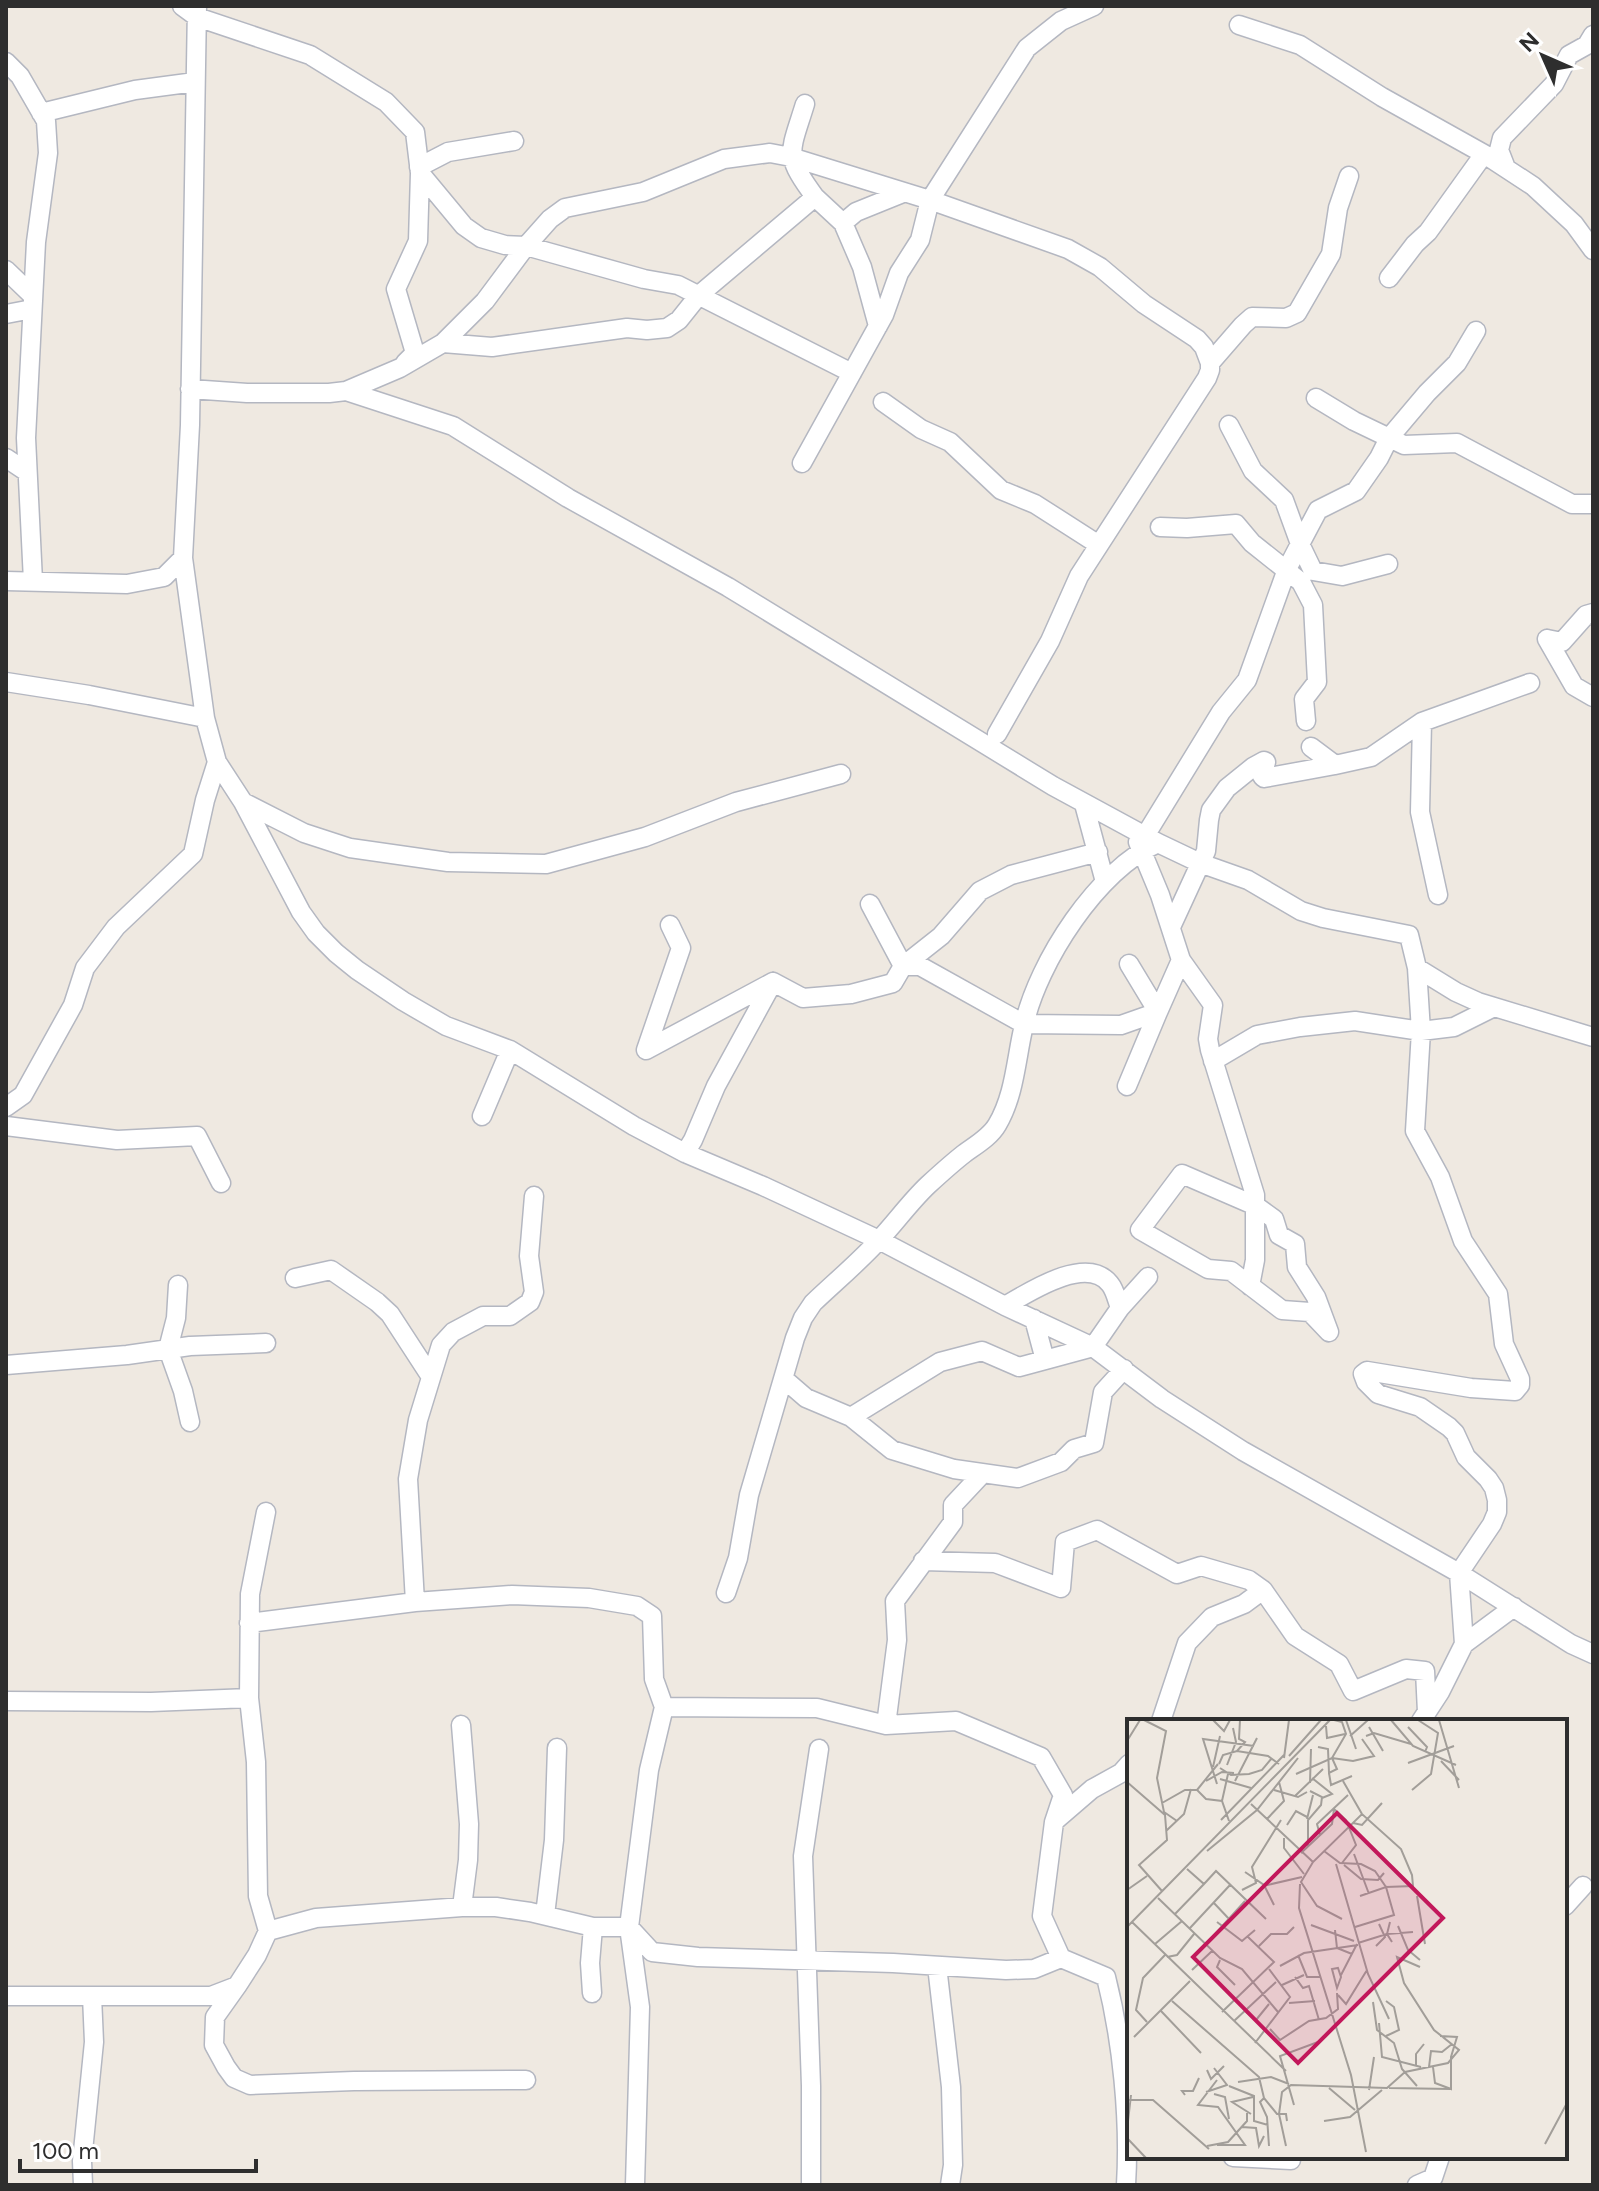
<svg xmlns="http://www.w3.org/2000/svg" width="1599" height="2191" font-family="Figtree,sans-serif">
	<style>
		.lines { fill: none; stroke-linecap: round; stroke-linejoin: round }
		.minor-casing { stroke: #b4b7c1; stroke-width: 21 }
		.minor { stroke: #fff; stroke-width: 18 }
		.inset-road { fill: none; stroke: #a29e99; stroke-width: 2 }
		.view { fill: #c2185b; fill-opacity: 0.15; stroke: #c2185b; stroke-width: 4 }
		.inset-edge { fill: none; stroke: #2e2e2e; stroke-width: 4 }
	</style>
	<rect width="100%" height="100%" fill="#efe9e1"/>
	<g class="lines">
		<!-- minor casing -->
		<g class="minor-casing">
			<path id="minor" d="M182,6L197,17L310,55L386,102L415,132L420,173L418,241L396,289L415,353L405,363
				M197,6L190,425L183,558L205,718L217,762L243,802L304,833L350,848L448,862L546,864L645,837L736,802L841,774
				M1239,25L1300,45L1382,97L1484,154L1533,186L1574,224L1593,250
				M6,62L20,76L46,121L48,153L36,242L26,438L33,581
				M41,113L135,90L195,82
				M419,167L448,152L514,141
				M1506,168L1499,150L1502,138L1554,84L1569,55L1587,45L1593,35
				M420,173L464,226L481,238L505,245L526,246L644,279L678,285L852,373
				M815,197L843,223L856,212L903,193
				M843,223L862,267L878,326
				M6,270L33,296
				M1389,278L1415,244L1428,232L1484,154
				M6,314L32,309
				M443,343L492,347L627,328L647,330L667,328L679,320L699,295L815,197C783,154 790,153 805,104
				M1210,363L1243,325L1252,317L1286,318L1297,313L1331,254L1338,208L1349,176
				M190,389L247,393H329L346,391L400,368L443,343L485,301L526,246L550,219L565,208L643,192L724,159L770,153L791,157L930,200L1027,48L1061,21L1094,6
				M346,391L453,426L568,498L728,587L1053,786L1158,843L1200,863L1248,880L1301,911L1323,918L1409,935L1417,968L1456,992L1478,1002L1593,1037
				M1316,398L1354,421L1404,445L1457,443L1572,504H1593
				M883,402L921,429L950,442L1001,490L1035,504L1099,545
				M6,458L27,472
				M802,463L884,315L899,273L920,240L930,200L1068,249L1100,267L1144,304L1197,339L1204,347L1210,363V370L1207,378L1079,576L1050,641L997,734
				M1160,527L1187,528L1236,524L1252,543L1301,582L1313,605L1317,682L1304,699L1306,721
				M1388,564L1342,576L1313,571L1300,544L1318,510L1356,491L1379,458L1389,438L1427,393L1457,363L1476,331
				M6,581L127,584L164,577L183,558
				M1547,639L1574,686L1593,697
				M1547,639L1562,642L1586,615L1593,613
				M6,682L89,695L205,718
				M1422,722L1420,812L1438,895
				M1311,747L1335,765L1371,757L1422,722L1530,683
				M243,802L301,912L316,933L336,953L357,970L403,1001L446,1026L510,1050L634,1126L685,1153L763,1186L879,1240L1005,1306L1093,1347L1162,1399L1243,1451L1459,1573L1571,1644L1593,1654
				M1084,804L1105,882
				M1145,836L1221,712L1247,680L1287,569L1300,544L1284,500L1253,471L1229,425
				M1138,842L1160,895L1181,960L1213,1005L1208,1039L1210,1050L1255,1195V1260L1250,1286
				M870,904L903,966H920L1024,1024L1121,1025L1158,1012L1181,960
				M1171,927L1206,851L1209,820L1211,810L1227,788L1253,767L1264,761L1266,762L1262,776L1264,778L1335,765
				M1417,968L1421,1031L1415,1131L1440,1177L1463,1241L1498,1294L1504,1344L1520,1379V1385L1515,1391L1471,1388L1367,1371L1363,1374L1366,1382L1378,1394L1420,1407L1449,1427L1455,1433L1466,1457L1488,1479L1494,1488L1497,1500V1512L1492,1524L1459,1573L1464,1644L1440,1692L1421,1721
				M773,982L803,998L851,994L893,983L903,966L941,936L980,891L1011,875L1098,852
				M646,1050L773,982
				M646,1050L681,948L670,925
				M1213,1061L1257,1035L1300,1027L1355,1021L1421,1031L1454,1027L1494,1007
				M1127,1086L1158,1012L1129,964
				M6,1107L23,1095L73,1005L85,968L116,927L193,854L205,800L217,762
				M482,1116L510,1050
				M6,1126L117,1140L197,1136L221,1183
				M685,1153L693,1140L716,1086L773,982
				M1182,1174L1256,1206L1274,1219L1279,1235L1295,1244L1297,1267L1316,1297L1329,1332L1310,1312L1282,1310L1231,1271L1208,1269L1140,1230Z
				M295,1278L331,1270L377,1302L390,1314L431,1377
				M178,1285L176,1318L168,1349L183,1391L190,1422
				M1005,1306C1029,1292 1087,1254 1110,1284C1115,1290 1117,1300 1120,1308
				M1034,1319L1045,1360L1093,1347L1120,1308L1148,1277
				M6,1365L127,1355L190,1346L266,1343
				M784,1379L806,1398L851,1417L892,1450L954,1469L1018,1478L1061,1462L1074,1449L1094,1443L1103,1392L1124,1369
				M851,1417L940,1362L982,1351L1019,1367L1045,1360
				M923,1561L995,1563L1061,1588L1065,1542L1097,1530L1177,1574L1201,1566L1249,1580L1263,1590L1295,1636L1339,1664L1353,1691L1406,1669L1425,1671L1427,1712
				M726,1593L738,1558L749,1495L795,1338L803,1318L813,1303C835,1282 859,1262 879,1240C896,1222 910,1202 928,1185C940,1174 952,1163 965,1153C976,1145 990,1137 997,1125C1015,1095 1016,1058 1024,1025C1038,962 1098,869 1158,843
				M415,1602L408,1479L418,1420L441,1345L453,1332L483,1316H510L530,1302L534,1292L529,1256L534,1196
				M249,1623L415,1602L512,1595L589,1598L637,1606L652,1616L654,1679L664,1707L649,1770L629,1927L640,2007L635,2185
				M1464,1644L1514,1607
				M249,1698L256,1762L258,1896L268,1931
				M6,1701L151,1702L249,1698L250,1594L266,1512
				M664,1707L817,1708L886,1725L956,1721L1041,1757L1063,1795L1054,1822L1042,1916L1061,1958L1106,1977C1122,2040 1130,2119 1126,2185
				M1161,1721L1187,1643L1212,1617L1244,1604L1263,1590
				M461,1725L469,1824L468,1860L462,1907
				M886,1725L897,1640L895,1601L953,1522V1505L983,1473
				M1056,1820L1092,1789L1121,1773L1129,1764
				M1565,1906L1583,1886
				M545,1915L554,1840L557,1748
				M937,1966L951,2087L953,2165L950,2185
				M237,1986L215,2017L214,2045L226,2067L234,2078L250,2085L354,2081L526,2080
				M592,1993L590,1963L593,1927
				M6,1996H211L237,1986L257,1955L268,1931L316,1918L462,1907H496L530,1912L593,1927H629L652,1952L698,1957L893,1963L1006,1970L1034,1969L1061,1958
				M1233,2157L1291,2160V2157
				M83,2185L82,2161L94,2042L92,1996
				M811,2185V2086L803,1856L819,1749
				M1417,2185L1433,2178L1440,2157"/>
		</g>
		<!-- minor -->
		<use href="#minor" class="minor"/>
	</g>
	<!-- overview -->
	<g transform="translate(1127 1719)">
		<rect width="440" height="440" fill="#efe9e1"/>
		<path class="inset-road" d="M17,1L39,12L30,59L37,93L50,102M86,1L97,12L103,1M219,1L229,30M264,1L286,27L329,46M312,1L332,69M199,7L200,19L218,15M242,8L256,32M281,8L300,28L298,33M223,17L241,1M239,17L247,14L284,25M0,22L13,1M191,28L201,30L202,54L210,50L205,39L219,15L215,3L207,1M110,32L118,23L112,20L113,1M162,37L194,1M157,39L162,1M314,42L332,61M281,44L327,27M91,45L70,71L79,80L95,82L102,102M92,45L96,36L110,32L141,37L152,45M100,46L109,23L106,9M86,48L93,17M93,49L104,56L122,55L135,51L145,39M202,54L204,66L225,57M169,55L205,39L226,42L247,37L235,20M185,59L205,75L195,79M93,60L124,69M79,62L95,53L107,54M108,62L130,19M216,62L235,95M0,63L38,96L40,121L12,146L35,172M183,64L184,30M90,65L76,20L127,27M147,71L171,78L180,73M285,71L304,55L311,14L291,1M168,77L196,50M95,82L101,55M35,84L58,71H70M124,85L186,143M207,90L219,101L229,126L215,144M140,100L157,82L152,63M180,100L186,76M94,101L157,36M226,104L235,106L255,84M160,106L169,92L180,98M39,112L57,95L64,70M193,116L190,105L221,76M157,119V129L177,155M181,127V101L194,86L195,78L183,72M80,132L130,91L171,39M197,132L213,144L234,145L248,152L259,168L286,167L285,156L274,130L235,95L186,143L174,163L190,187L215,200M174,134L205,105L207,90M227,135L242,175M209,145L241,255L262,300M217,146L234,160L251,161L257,154M60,150L77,165L89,152L139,200M118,153L137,166L147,186M173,165L172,189L224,356L239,433M136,167L175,158M0,171L20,157M115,171L129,164L125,148L154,101M290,177L298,225M31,179L93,239L115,250L151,293M86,183L103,201M48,195L77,165M5,203L159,352M90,203L115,222L128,211M184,206L227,222M271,207L281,231L293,241M0,208L203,1M228,208L267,196L259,168L233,177M63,209L103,166M208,211L210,229L225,235M265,223L260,215L286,213M231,224L260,215L263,203M28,225L55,202M79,225L118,182M132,227L144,215H160L167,208M249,227L258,218L252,205M171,236L180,258H194M40,238L50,236L67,215M93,241L90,248L108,266M153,247L177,234L231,226M211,249L214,258L210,269L205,250ZM65,251L85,232M214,256L230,225M168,258L176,269L182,267L192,301M155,266L177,256M211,276L219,285L240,251M45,282L132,358L137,379M259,282L267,288L272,311L259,317M246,283L250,311L267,324L275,350L290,367M162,284L188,282M34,292L74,334M95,293L147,243L120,217M119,293L129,301L142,285M107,302L149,263M20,303L9,291L16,259L38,236M252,304L255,338L294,348M143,310L153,321L182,302L199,299L211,290L210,274M7,318L63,262M128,324L163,278L142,250M289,347V335L297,325M302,348L304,332L315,333L325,325M306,348L308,364L324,370V338L330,318L313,317M80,351L84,360L97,347M90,361L71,386L91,388L118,426H90M111,363L144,358L162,365M102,367L127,377V402L141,406M202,369L228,391M262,369L324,370M242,371L247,338M79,373L100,366L87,349M87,375L98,378L102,400M58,376L55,372H66L72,359M0,381H26L82,430M167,386L153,337L191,323M124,395L105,383L126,378M197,402L223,398L255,371M115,408L129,409L132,427L137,417M0,411L4,376M0,419L19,439M418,425L440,384M80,427L101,423L120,402V394M142,427L140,398L133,383L137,379L150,395H159L160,402M159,427L152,395L155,373L164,366L260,369L278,353L321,344L332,331L307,311L277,264L270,238L293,248"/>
		<path class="view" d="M210,94L316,199L171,344L66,238Z"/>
		<rect width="440" height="440" class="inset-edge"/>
	</g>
	<!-- border -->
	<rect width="1599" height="2191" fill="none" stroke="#2e2e2e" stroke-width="16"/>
	<!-- north arrow -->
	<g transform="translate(1543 56) rotate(315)" stroke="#ffffff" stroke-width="6" paint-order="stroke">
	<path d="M0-6L14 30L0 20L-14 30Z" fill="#2e2e2e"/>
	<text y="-12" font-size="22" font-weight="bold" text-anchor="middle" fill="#2e2e2e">N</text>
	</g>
	<!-- scale -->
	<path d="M20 2159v12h236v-12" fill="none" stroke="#2e2e2e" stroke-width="4"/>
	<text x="32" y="2159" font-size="24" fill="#2e2e2e" stroke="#ffffff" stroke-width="6" paint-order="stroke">100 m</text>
</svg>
